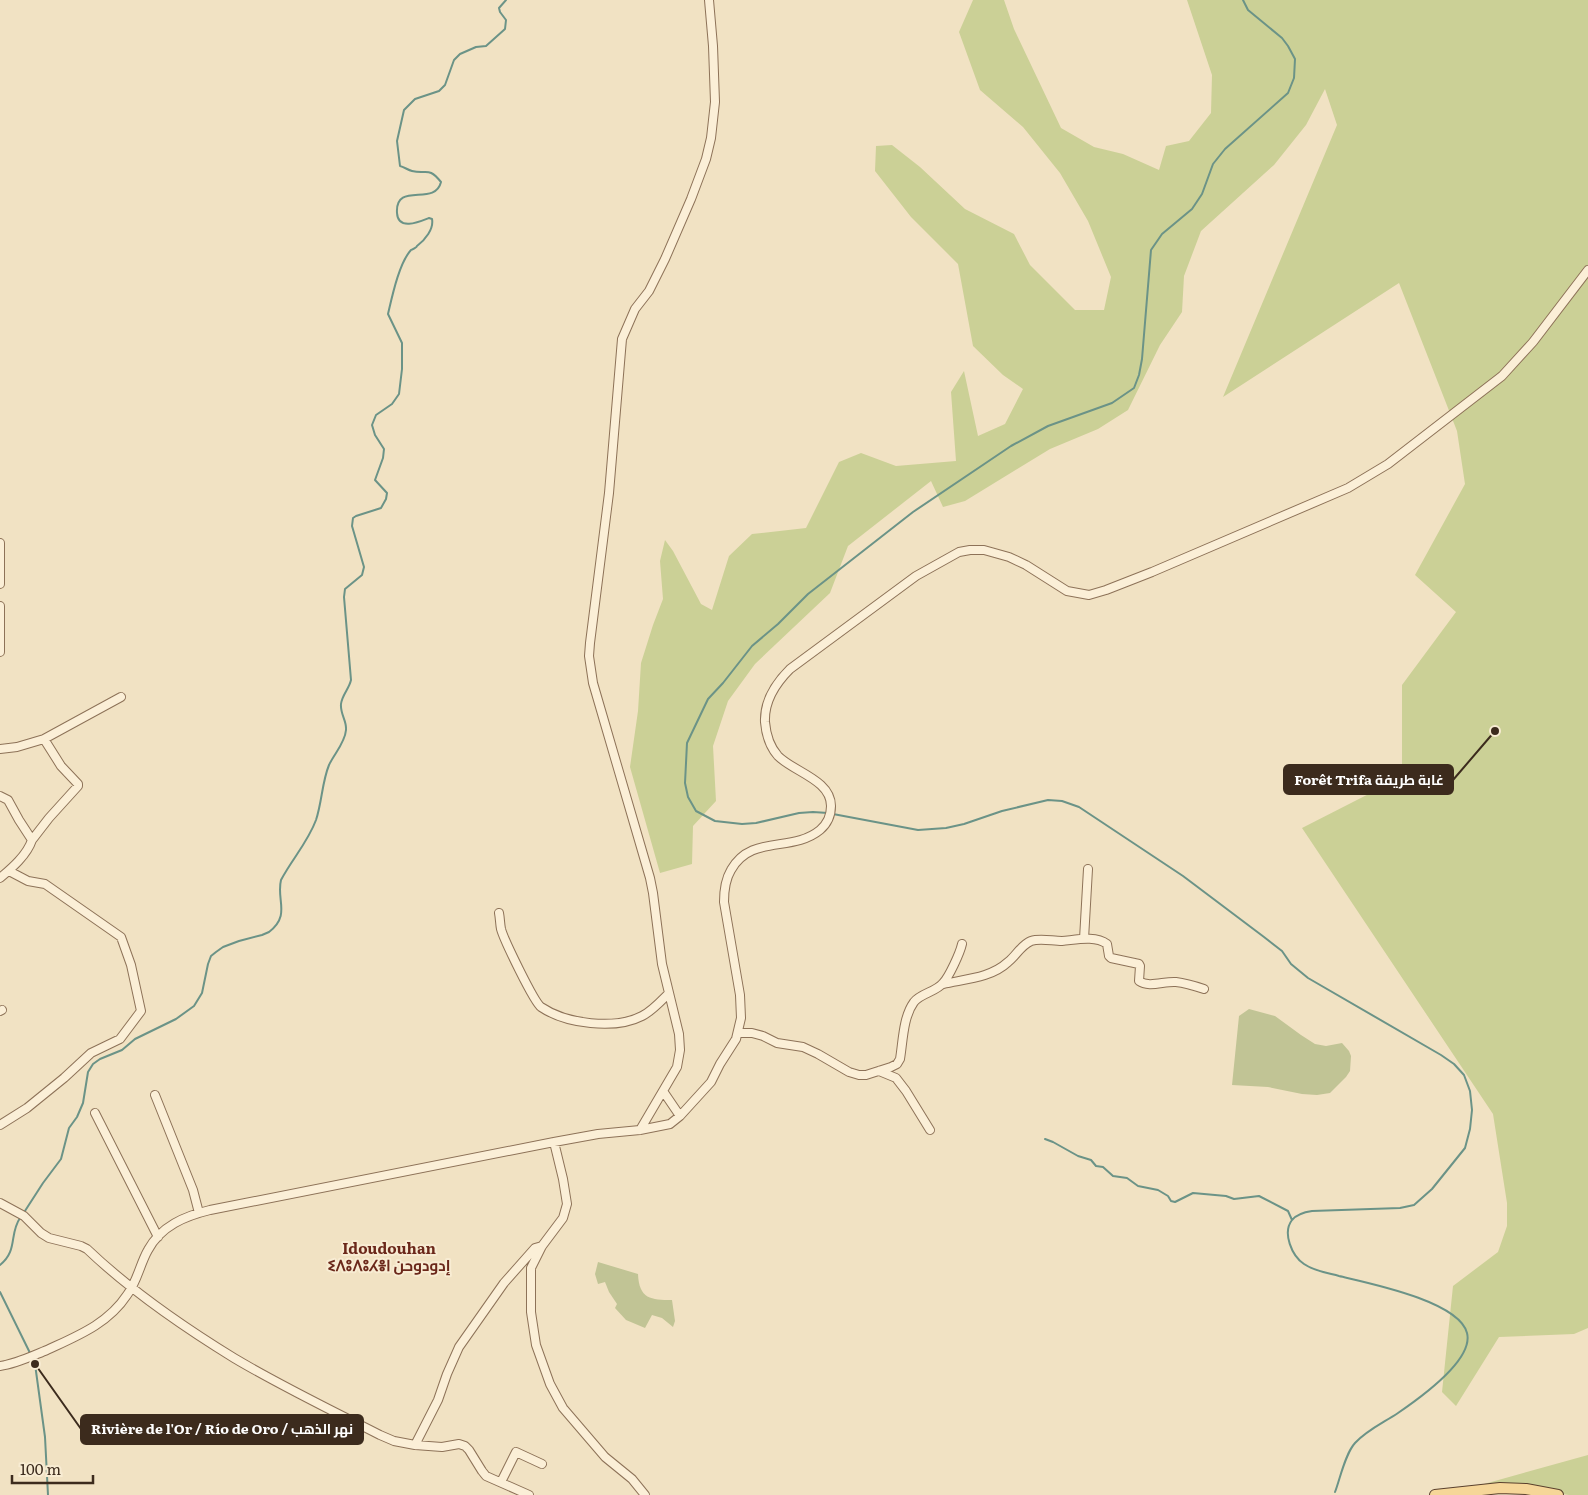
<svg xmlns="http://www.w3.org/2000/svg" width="1588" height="1495" font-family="Literata,Cairo,'Noto Sans Tifinagh',serif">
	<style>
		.green { fill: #cbd096 }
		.cemetery { fill: #c1c495 }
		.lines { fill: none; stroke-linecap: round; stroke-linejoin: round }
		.stream { stroke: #6b9387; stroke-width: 2 }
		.minor-casing { stroke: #8d7258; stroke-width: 10 }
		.major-casing { stroke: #5a402d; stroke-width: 12 }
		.minor { stroke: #fbefd7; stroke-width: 8 }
		.major { stroke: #f6d698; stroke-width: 10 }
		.labels { text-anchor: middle; stroke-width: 4; stroke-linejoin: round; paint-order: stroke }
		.quarter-label { font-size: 15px; font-weight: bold; fill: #6b281a; stroke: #f8ecd3 }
		.leader { fill: none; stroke: #3c2b1d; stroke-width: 2 }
		.callout-dot { fill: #3c2b1d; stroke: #f8ecd3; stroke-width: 2 }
		.callout { fill: #3c2b1d; stroke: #3c2b1d; stroke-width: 2 }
		.callout-label { font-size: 14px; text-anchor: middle; font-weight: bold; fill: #fff }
	</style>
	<rect width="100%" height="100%" fill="#f1e2c3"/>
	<!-- green -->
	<path class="green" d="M973,0H1004L1014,29L1061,128L1094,147L1123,154L1159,170L1166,146L1189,141L1211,113L1212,75L1187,0H1588V1328L1574,1334L1499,1337L1456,1406L1442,1392L1453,1286L1498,1252L1507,1226V1203L1493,1114L1302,828L1402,777V685L1456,612L1415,575L1465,484L1457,431L1399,283L1223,397L1337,125L1325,89L1306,125L1274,165L1201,231L1184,276L1182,312L1160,345L1128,410L1098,429L1050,449L965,501L943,507L931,481L848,546L830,593L755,664L728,701L713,746L716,801L693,826L692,864L660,873L630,767L638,711L641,663L653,625L663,599L660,561L665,540L673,551L701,604L712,610L729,556L752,534L806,528L839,462L861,453L896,466L956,461L951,392L964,371L978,436L1005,424L1023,389L1003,375L973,346L958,264L911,217L875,171L876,146L892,145L920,167L965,209L1014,234L1030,265L1075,310H1104L1111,277L1088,221L1060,173L1023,127L980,90L959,32Z
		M1588,1455V1495H1569L1509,1486H1477Z"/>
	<!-- cemetery -->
	<path class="cemetery" d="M1249,1009L1275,1016L1301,1035L1315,1044L1326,1046L1342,1043L1349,1051L1351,1056L1350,1071L1346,1077L1330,1093L1317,1095L1302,1094L1268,1087L1232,1085L1239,1016Z
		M598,1262L638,1274C639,1299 651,1300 672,1300L675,1321L673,1327L662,1318L652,1315L645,1328L626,1320L615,1308L617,1304L609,1292L605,1282L598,1284L595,1274Z"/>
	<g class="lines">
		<!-- stream -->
		<path class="stream" d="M828,813L813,812L799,813L756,823L742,824L715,821L696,811L688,797L685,783L687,743L708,699L723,683L752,646L778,624L808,594L913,512L1011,446L1048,426L1112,403L1134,388L1139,375L1142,359L1151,250L1162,234L1192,209L1202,194L1213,164L1225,149L1288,93L1294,78L1295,59L1288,46L1282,38L1248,10L1243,0
			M833,814L918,830L946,828L964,824L1002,811L1048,800L1062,801L1079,807L1183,876L1264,937L1282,951L1291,964L1308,978L1441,1055L1454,1064L1464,1075L1470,1091L1472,1110L1470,1129L1465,1148L1432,1189L1414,1205L1400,1208L1312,1211C1305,1212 1297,1214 1292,1220C1282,1233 1292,1256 1304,1264C1314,1271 1328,1273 1339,1276C1368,1283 1459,1301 1467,1333C1474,1360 1417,1400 1398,1413C1383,1423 1367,1430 1355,1443C1345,1454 1340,1479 1335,1492
			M1045,1139L1053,1142L1078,1156L1091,1160L1096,1166L1103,1167L1113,1176L1127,1178L1138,1186L1158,1190L1168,1196L1171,1201L1175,1202L1193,1193L1226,1196L1234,1199L1259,1196L1288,1211L1292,1220
			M23,1214L43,1183L61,1159L69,1128L77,1117L83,1103L88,1072L93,1064L100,1059L122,1050L135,1039L176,1019L194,1006L202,993L208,964L211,956L216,952L223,947L239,941L262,935L269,932C291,915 276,900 281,880C292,859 308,842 316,820C322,802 322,782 329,765C334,754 345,743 346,730C347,721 340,714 341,704C342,695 349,689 351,680L344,597L345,589L362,575L364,567L352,526L353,518L356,516L381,508L386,499L387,493L375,480L383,458L384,449L375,435L372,425L376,415L392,404L399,394L402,369V343L388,314C392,297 399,263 411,250C412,250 417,247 417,246C425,240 434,229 432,219L429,218C419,222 398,231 397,213C395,181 435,207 441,182C428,166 427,175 412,171C408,170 404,167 400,166L397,141L404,110L415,99L439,91L445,85L454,60L460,54L476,47L486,46L505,29L506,20L500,12L499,8L506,0
			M0,1265C18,1251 9,1234 20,1218
			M0,1292L31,1355
			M33,1359L35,1364L45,1437L48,1495"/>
		<!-- minor casing -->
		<g class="minor-casing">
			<path id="minor" d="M0,543V584
				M0,606V652
				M0,749L17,747L44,739L121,697
				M0,796L8,800L19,820L32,840C27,855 12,868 0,878
				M32,840L49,818L78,786V784L61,766L44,739
				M499,913C500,918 500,924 501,929C504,940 534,1002 541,1007C566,1024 615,1030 642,1016C652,1011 660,1002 668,994
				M1084,939L1088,869
				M943,984C965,979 991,978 1008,962C1016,956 1021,945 1031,941C1040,938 1052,941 1062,941C1075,940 1095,935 1107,944L1109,956L1111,958L1139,964L1140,966L1139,981C1149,988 1164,981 1176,982C1185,983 1195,986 1204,989
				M0,1011L2,1010
				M738,1033H752L763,1036L777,1043L803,1047L818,1054L849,1072L859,1075H866L891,1067L897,1064L900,1059C903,1041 903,1017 914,1002C921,993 936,992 943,983C949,977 960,953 962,944
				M879,1071L896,1078L906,1091L930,1130
				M663,1091L680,1116
				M155,1095L193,1190L199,1213
				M95,1113L158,1237
				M0,1125L27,1108L64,1078L91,1053L120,1039L141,1011L131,965L121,937L45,884L28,881L9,871
				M640,1130L677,1067L680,1050L679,1034L662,964L653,893L650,878L593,683L589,656L590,643L609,493L622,339L635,309L649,291L665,259L691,199L706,159L711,138L715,102L713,46L709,0
				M554,1142L563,1179L567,1204L563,1218L542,1246L531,1268V1312L536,1345L550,1384L563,1408L605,1457L632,1479L645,1495
				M0,1203L24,1216L41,1233L49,1238L81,1246L87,1249C131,1291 182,1326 234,1358C281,1386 331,1410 380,1435L394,1441L415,1445L442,1447L459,1444L465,1446L469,1450L482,1471L486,1476L529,1495
				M0,1366C16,1364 32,1356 47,1350C77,1336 108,1324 127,1295C137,1282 140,1264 148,1250C161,1226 185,1216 210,1210L554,1142L598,1134L640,1130L670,1124L680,1116L711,1082L720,1064L736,1039L741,1018L740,995L724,902C724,890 725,880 731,870C751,834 792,853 820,830C827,824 831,815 831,806C831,780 794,772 778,756C770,747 766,734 765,722C764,700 776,683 790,669L916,576L959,552L970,550H984L1009,557L1026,565L1067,591L1089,595L1106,590L1152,572L1348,488L1388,464L1502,376L1533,342L1588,270
				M415,1445L438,1400L447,1374L459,1347L504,1283L535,1248L542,1246
				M501,1482L516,1452L542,1464"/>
		</g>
		<!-- major casing -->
		<g class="major-casing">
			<path id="major" d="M1435,1495L1500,1488L1526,1489L1558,1495"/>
		</g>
		<!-- minor -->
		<use href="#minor" class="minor"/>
		<!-- major -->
		<use href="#major" class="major"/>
	</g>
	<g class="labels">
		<!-- quarter labels -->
		<g class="quarter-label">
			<text x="389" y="1254">Idoudouhan<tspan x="389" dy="17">ⵉⴷⵓⴷⵓⵃⴻⵏ إدودوحن</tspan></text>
		</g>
	</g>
	<!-- callouts -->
	<path class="leader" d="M1495 731L1453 780M35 1364L81 1429"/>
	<g class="callout-dot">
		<circle cx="1495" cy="731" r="5"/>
		<circle cx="35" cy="1364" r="5"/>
	</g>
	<g class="callout">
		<rect x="1284" y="765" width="169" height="29" rx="5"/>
		<rect x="81" y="1415" width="282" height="29" rx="5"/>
	</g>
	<g class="callout-label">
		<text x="1369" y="785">Forêt Trifa غابة طريفة</text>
		<text x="222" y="1434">Rivière de l'Or / Río de Oro / نهر الذهب</text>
	</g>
	<!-- scale -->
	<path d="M12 1475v8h81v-8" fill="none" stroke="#3c2b1d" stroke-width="2.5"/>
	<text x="20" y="1475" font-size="15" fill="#3c2b1d" stroke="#f8ecd3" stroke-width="4" paint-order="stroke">100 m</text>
</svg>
